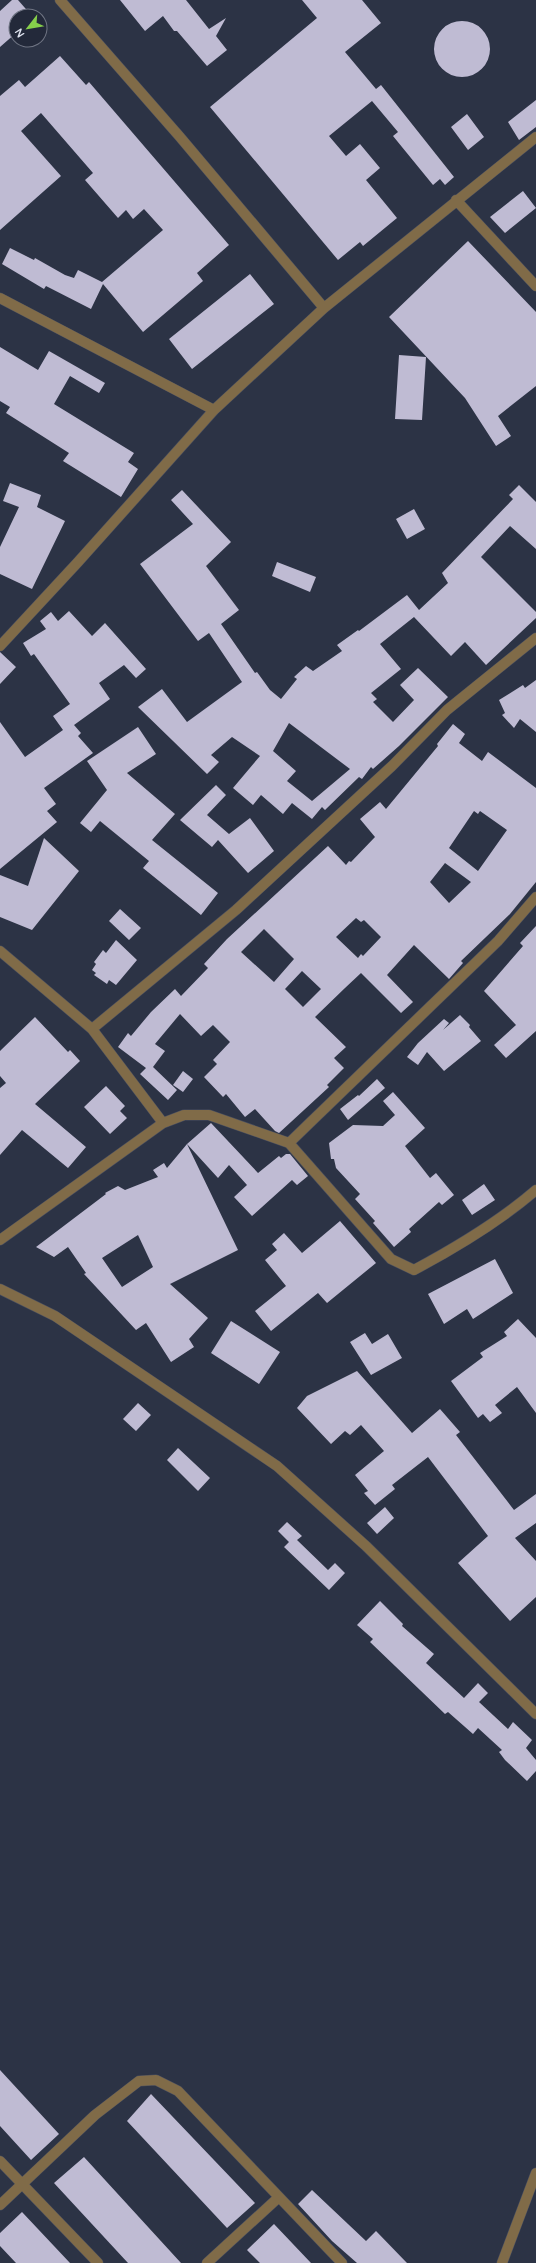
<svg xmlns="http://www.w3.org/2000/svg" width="536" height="2263" font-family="Quicksand,sans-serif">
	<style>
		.building { fill: #bfbbd3; fill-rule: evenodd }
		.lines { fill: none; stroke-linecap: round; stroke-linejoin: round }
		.minor-casing { stroke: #494f60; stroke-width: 11 }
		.minor { stroke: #806b48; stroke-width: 10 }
	</style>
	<rect width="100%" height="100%" fill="#2c3345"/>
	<!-- building -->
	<path class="building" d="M12,0H18L32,16H16V33L0,47V11Z
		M120,0H186L209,29L226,18L216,36L227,50L207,66L177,31H174L163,16L145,31Z
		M302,0H362L381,23L345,52L376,89L381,85L454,177L445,185L440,179L433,185L393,136L398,132L372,101L329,136L346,156L360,144L380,168L366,180L397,218L363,246L360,242L338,260L210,107L317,18Z
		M434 49a28 28 0 1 1 56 0a28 28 0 1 1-56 0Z
		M60,56L86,85L89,82L229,245L197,273L203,281L143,332L103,284L91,309L46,286L44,289L2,264L10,248L34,260L35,258L65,275L74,278L78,270L102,282L163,230L144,209L133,219L126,210L118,218L85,180L93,173L41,113L21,131L61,176L0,230V96L19,80L25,87Z
		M536,100V127L519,140L508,122Z
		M467,114L484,137L468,150L451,127Z
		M523,191L536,208L505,233L490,217Z
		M468,241L536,312V386L498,416L511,436L496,446L465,398L389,317Z
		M250,274L274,304L192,369L169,339Z
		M0,347L38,370L49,351L105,383L99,393L70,376L54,404L134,453L128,462L138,469L121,497L63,461L69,453L6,413L10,407L0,401Z
		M399,355L426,357L422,420L395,419Z
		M10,483L41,495L37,507L65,521L32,589L0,574V547L19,507L3,501Z
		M519,485L536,502V549L510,526L481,557L536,612V618L486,665L465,642L451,656L414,617L380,644L401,669L371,693L377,699L373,702L393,722L414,700L400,685L418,668L448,697L399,746L373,769L371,767L362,779L359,777L325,810L322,807L312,819L292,803L283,814L261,795L253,805L233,788L260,756L232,737L211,755L219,762L207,774L138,707L162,689L187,722L242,682L209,633L198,641L140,564L193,524L171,500L182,490L231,542L206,566L239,610L221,624L255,673L257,672L270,690L281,699L297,679L294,677L306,666L313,671L342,651L337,645L358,630L359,631L407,595L419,610L448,583L442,573L513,499L509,495ZM289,723L350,769L312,801L287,781L296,771L273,751Z
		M414,509L425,529L407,539L396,519Z
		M277,562L316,577L310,592L272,576Z
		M69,611L92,636L105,623L146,669L136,678L124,665L99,683L110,699L74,725L81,733L78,736L93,753L44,788L56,804L47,811L57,822L0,869V722L25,757L63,730L53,716L70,704L34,654L31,656L23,643L46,629L40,621L51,612L58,621Z
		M0,652L16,667L0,684Z
		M536,680V732L520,719L514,728L502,715L505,713L499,700L523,685L525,688Z
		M453,724L465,734L459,743L482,761L488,752L536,788V882L510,914L461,961L463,963L449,979L414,945L387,975L413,1002L401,1013L361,973L345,988L315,1017L346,1047L334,1058L344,1068L327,1085L329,1087L279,1133L275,1131L255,1109L245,1117L226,1094L223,1097L204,1077L217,1064L213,1060L230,1042L213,1025L201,1036L180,1014L155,1044L165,1051L153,1067L177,1090L168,1100L140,1074L146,1068L118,1047L128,1033L131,1036L151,1012L175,989L181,996L208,968L204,964L227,939L328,846L346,865L349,861L351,862L375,837L360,819L380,802L386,809L438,746L437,744ZM474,811L478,814L480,811L507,830L478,871L449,848ZM445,863L471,882L449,903L430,882ZM356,918L361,922L364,920L381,937L363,956L361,954L358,958L336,937ZM264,929L294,959L274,982L241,952ZM302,971L321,989L303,1007L285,989Z
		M138,727L156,754L127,773L175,814L152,840L218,893L201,915L143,868L149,861L100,821L91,832L80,823L107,790L87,761Z
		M216,785L226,795L207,815L229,834L250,818L274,851L248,873L218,840L212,847L180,820Z
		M44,838L79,871L32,930L0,917V875L28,886Z
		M120,909L141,928L129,940L109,921Z
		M536,926V1031L506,1058L494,1045L516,1025L484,991L523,946L520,943Z
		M116,940L137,960L116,985L109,980L107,984L94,975L96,973L92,970L96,964L94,962L103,950L106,953Z
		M460,1015L470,1025L469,1027L481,1041L444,1071L427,1052L418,1065L407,1057L418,1043L444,1019L449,1023L443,1030Z
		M35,1017L68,1052L70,1050L80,1061L35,1104L86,1147L68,1168L22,1130L0,1155V1088L6,1083L0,1076V1051Z
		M183,1071L193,1079L183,1092L173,1085Z
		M377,1079L385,1088L348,1120L340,1109L358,1095L359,1096Z
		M106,1086L125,1106L120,1111L127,1118L110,1134L84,1107Z
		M393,1092L425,1128L405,1146L430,1178L436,1173L454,1195L442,1205L439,1202L409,1229L411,1232L394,1247L373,1223L375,1221L355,1199L360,1194L336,1168L334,1159H331L329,1143L353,1125L383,1126L395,1115L383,1101Z
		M211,1123L258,1173L279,1156L281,1158L286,1154H290L308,1176L297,1185L292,1180L252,1216L234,1197L247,1185L229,1165L218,1178L187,1144Z
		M187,1144L238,1250L170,1284L208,1318L189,1339L194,1347L171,1362L146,1323L136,1330L84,1274L86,1273L68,1247L54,1257L36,1247L106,1194L105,1193L118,1186L125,1190L158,1177L153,1170L164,1163L167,1168ZM138,1235L153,1267L122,1287L102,1258Z
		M484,1184L495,1200L472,1215L462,1200Z
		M340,1221L376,1263L327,1303L318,1293L271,1331L255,1311L286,1286L265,1260L277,1250L272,1244L284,1233L302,1253Z
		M495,1259L513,1293L473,1319L467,1309L444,1324L428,1294Z
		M518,1319L536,1338V1413L517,1387L495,1405L502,1413L490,1422L483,1414L478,1418L451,1381L483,1357L480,1353L507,1336L504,1332Z
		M231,1321L280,1352L259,1384L211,1353Z
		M365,1333L372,1344L388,1334L402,1358L371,1375L350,1342Z
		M357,1371L412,1433L440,1409L460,1432L456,1435L514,1510L536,1494V1523L515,1538L536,1561V1597L510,1621L458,1563L488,1536L428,1457L392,1485L395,1489L375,1505L364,1493L368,1491L355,1475L384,1451L361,1425L350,1435L345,1431L331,1444L297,1408L307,1396Z
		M138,1403L151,1415L136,1431L123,1419Z
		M178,1448L210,1478L198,1491L167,1460Z
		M385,1507L394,1518L377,1534L367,1523Z
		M287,1522L302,1536L297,1540L328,1570L335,1563L345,1573L329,1590L284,1547L289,1542L278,1531Z
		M380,1601L403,1624L402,1626L434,1654L426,1663L464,1698L478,1683L488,1693L479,1702L508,1729L513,1722L532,1740L526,1748L536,1760V1771L527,1781L505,1760L499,1752L502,1750L478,1728L473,1734L448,1712L445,1714L370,1642L373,1639L357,1625Z
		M0,2070L59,2134L31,2160L0,2126Z
		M151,2094L255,2203L227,2228L127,2121Z
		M84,2157L181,2263H128L54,2183Z
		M312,2190L366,2241L376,2231L407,2263H357L332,2241L298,2204Z
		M22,2212L70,2263H16L0,2246V2233Z
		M274,2224L311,2263H260L247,2250Z"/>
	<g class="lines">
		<!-- minor casing -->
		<g class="minor-casing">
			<path id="minor" d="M60,0L180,137L324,308
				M456,200L536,286
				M0,298L214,410
				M0,646L78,562L214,410L324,308L536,137
				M0,951L92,1029L163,1123
				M92,1029L236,910L392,766L447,710L536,638
				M289,1143L498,941L536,897
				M0,1240L163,1123L184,1115H209L289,1143L391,1259L414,1270C457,1247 499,1222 536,1190
				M0,1289L55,1316L277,1466L366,1546L536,1714
				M0,2161L98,2263
				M0,2205L95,2115L139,2081L156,2080L178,2091L342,2263
				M207,2263L279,2197
				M502,2263L536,2173"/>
		</g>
		<!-- minor -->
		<use href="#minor" class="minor"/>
	</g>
	<!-- north arrow -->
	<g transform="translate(28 28) rotate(239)"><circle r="19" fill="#23293a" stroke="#6f7483"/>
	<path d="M0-3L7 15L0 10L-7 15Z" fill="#86cf4b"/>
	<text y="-6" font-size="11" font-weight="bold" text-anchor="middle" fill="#e0e4f0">N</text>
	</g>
</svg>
